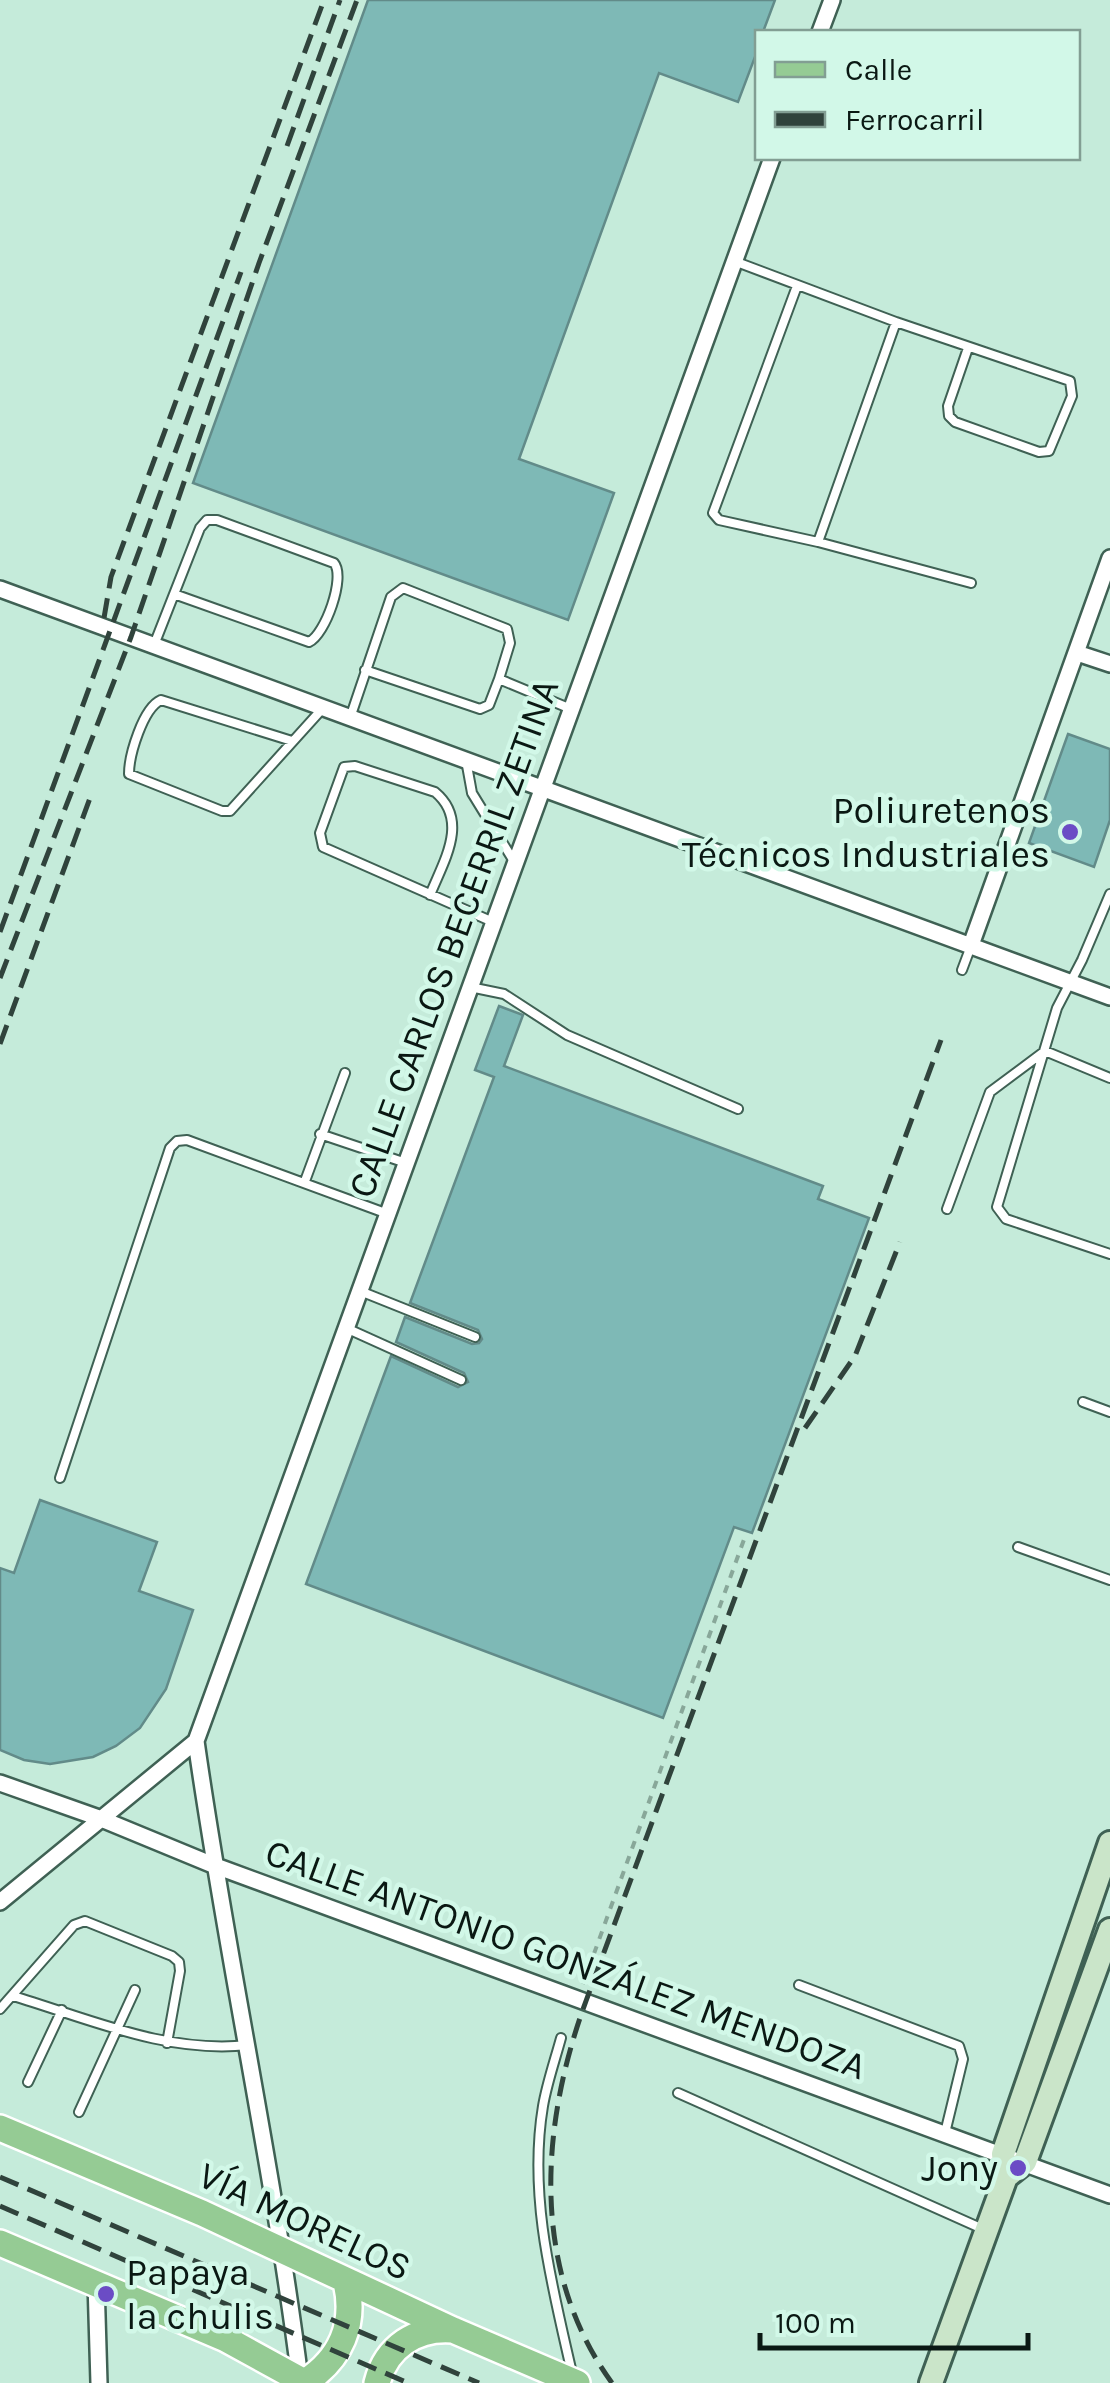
<svg xmlns="http://www.w3.org/2000/svg" width="1110" height="2383" font-family="Karla,sans-serif">
	<style>
		.building { fill: #7eb9b6; stroke: #628b89; stroke-width: 2.5 }
		.lines { fill: none; stroke-linecap: round; stroke-linejoin: round }
		.lane-casing { stroke: #3f6154; stroke-width: 12 }
		.street-casing { stroke: #3f6154; stroke-width: 20 }
		.secondary-casing { stroke: #3f6154; stroke-width: 28 }
		.primary-casing { stroke: #fff; stroke-width: 30 }
		.path { stroke: #88a799; stroke-width: 4; stroke-dasharray: 8 8; stroke-linecap: butt }
		.lane { stroke: #fff; stroke-width: 8 }
		.street { stroke: #fff; stroke-width: 15 }
		.secondary { stroke: #cae5c9; stroke-width: 22 }
		.primary { stroke: #95cb94; stroke-width: 25 }
		.rail { stroke: #30433c; stroke-width: 5; stroke-dasharray: 20 10; stroke-linecap: butt }
		.poi-dot { fill: #6b4cc5; stroke: #d2f8e8; stroke-width: 4 }
		.labels { text-anchor: middle; stroke-width: 9; stroke-linejoin: round; paint-order: stroke }
		.poi-label { font-size: 38px; fill: #0a1813; stroke: #d2f8e8; text-anchor: end }
		.street-label { font-size: 38px; fill: #0a1813; stroke: #d2f8e8 }
	</style>
	<rect width="100%" height="100%" fill="#c5ebda"/>
	<!-- building -->
	<path class="building" d="M368,0H775L763,32H758V49L738,102L659,73L519,459L614,493L568,620L193,483Z
		M1068,734L1110,749V820L1094,867L1029,843Z
		M499,1006L523,1015L504,1066L823,1186L818,1199L869,1218L752,1533L734,1527L663,1718L306,1584L391,1356L458,1387L468,1382L464,1373L396,1342L405,1317L472,1344L479,1343L482,1339L478,1330L410,1303L494,1077L475,1070Z
		M40,1500L157,1542L139,1591L193,1610L166,1689L140,1728L116,1746L93,1757L50,1764L24,1760L0,1750V1568L14,1573Z"/>
	<g class="lines">
		<!-- lane casing -->
		<g class="lane-casing">
			<path id="lane" d="M734,261L896,322L818,542L719,520L713,513L797,286
				M896,322L1070,381L1072,396L1049,451L1039,452L955,422L949,416L948,406L968,348
				M818,542L971,583
				M154,645L200,528L207,520H217L334,563C346,577 325,635 309,642L174,594
				M365,670L480,709L489,705L499,679
				M350,718L391,597L403,588L507,629L510,643L499,679L571,709
				M292,741L161,700C143,708 129,755 129,774L222,811H230L323,708
				M466,760L472,793L515,863
				M1110,894L1082,960L1057,1008L997,1207L1006,1219L1110,1254
				M430,895C443,862 470,821 435,792L355,766L344,767L320,833L323,847L493,922
				M962,970L971,946
				M470,987L504,994L567,1035L738,1109
				M320,1134L406,1163
				M305,1181L345,1073
				M947,1209L990,1092L1045,1051L1110,1078
				M360,1291L475,1337
				M346,1328L461,1380
				M1083,1402L1110,1412
				M60,1478L170,1148L177,1141L187,1140L388,1214
				M1018,1547L1110,1580
				M799,1985L959,2046L963,2059L945,2133
				M13,1996C90,2019 167,2054 248,2045
				M0,2009L74,1925L85,1921L172,1956L179,1962L180,1971L167,2043
				M561,2038C555,2060 547,2083 543,2106C528,2196 552,2285 572,2373
				M28,2082L62,2010
				M678,2093L985,2230
				M79,2112L135,1990"/>
		</g>
		<!-- street casing -->
		<g class="street-casing">
			<path id="street" d="M820,32L832,0
				M0,589L1110,997
				M1077,653L1110,664
				M971,945L1110,558
				M0,1783L99,1818L213,1865L1110,2195
				M0,1902L196,1741
				M96,2282L99,2383
				M300,2379C273,2165 226,1954 196,1741L772,158"/>
		</g>
		<!-- secondary casing -->
		<g class="secondary-casing">
			<path id="secondary" d="M1006,2177L1025,2162L1110,1930
				M931,2383L1006,2177L1003,2154L1110,1843"/>
		</g>
		<!-- primary casing -->
		<g class="primary-casing">
			<path id="primary" d="M0,2128L202,2213L453,2330L577,2383
				M0,2243L226,2339L306,2383
				M305,2382C341,2359 356,2324 346,2282
				M377,2383C386,2347 416,2327 453,2330"/>
		</g>
		<!-- path -->
		<path class="path" d="M583,1984L746,1534"/>
		<!-- lane -->
		<use href="#lane" class="lane"/>
		<!-- street -->
		<use href="#street" class="street"/>
		<!-- secondary -->
		<use href="#secondary" class="secondary"/>
		<!-- primary -->
		<use href="#primary" class="primary"/>
		<!-- rail -->
		<path class="rail" d="M287,146L340,0
			M104,618L111,577L324,0
			M0,932L241,272
			M0,978L131,637L259,263L357,0
			M0,1044L90,798
			M805,1428L855,1356L900,1242
			M0,2177L479,2383
			M0,2206L408,2383
			M612,2383C530,2270 540,2126 586,2001L941,1040"/>
	</g>
	<!-- markers -->
	<g class="poi-dot">
		<circle cx="1070" cy="832" r="10"/>
		<circle cx="1018" cy="2168" r="10"/>
		<circle cx="106" cy="2294" r="10"/>
	</g>
	<g class="labels">
		<!-- poi labels -->
		<g class="poi-label">
			<text x="1050" y="823">Poliuretenos<tspan x="1050" dy="44">Técnicos Industriales</tspan></text>
			<text x="998" y="2181">Jony</text>
			<text x="126" y="2285" text-anchor="start">Papaya<tspan x="126" dy="44">la chulis</tspan></text>
		</g>
		<!-- street labels -->
		<g class="street-label">
			<text transform="translate(453 938) rotate(-70)" y="13">CALLE CARLOS BECERRIL ZETINA</text>
			<text transform="translate(566 1959) rotate(20)" y="13">CALLE ANTONIO GONZÁLEZ MENDOZA</text>
			<text transform="translate(305 2221) rotate(25)" y="13">VÍA MORELOS</text>
		</g>
	</g>
	<!-- legend -->
	<rect x="755" y="30" width="325" height="130" fill="#d2f8e8" stroke="#829e93" stroke-width="2.5"/>
	<rect x="775" y="62" width="50" height="15" fill="#95cb94" stroke="#829e93" stroke-width="2.5"/>
	<text x="845" y="80" font-size="30" fill="#0a1813">Calle</text>
	<rect x="775" y="112" width="50" height="15" fill="#30433c" stroke="#829e93" stroke-width="2.5"/>
	<text x="845" y="130" font-size="30" fill="#0a1813">Ferrocarril</text>
	<!-- scale -->
	<path d="M760 2333v15h268v-15" fill="none" stroke="#0a1813" stroke-width="5"/>
	<text x="775" y="2333" font-size="30" fill="#0a1813" stroke="#d2f8e8" stroke-width="8" paint-order="stroke">100 m</text>
</svg>
